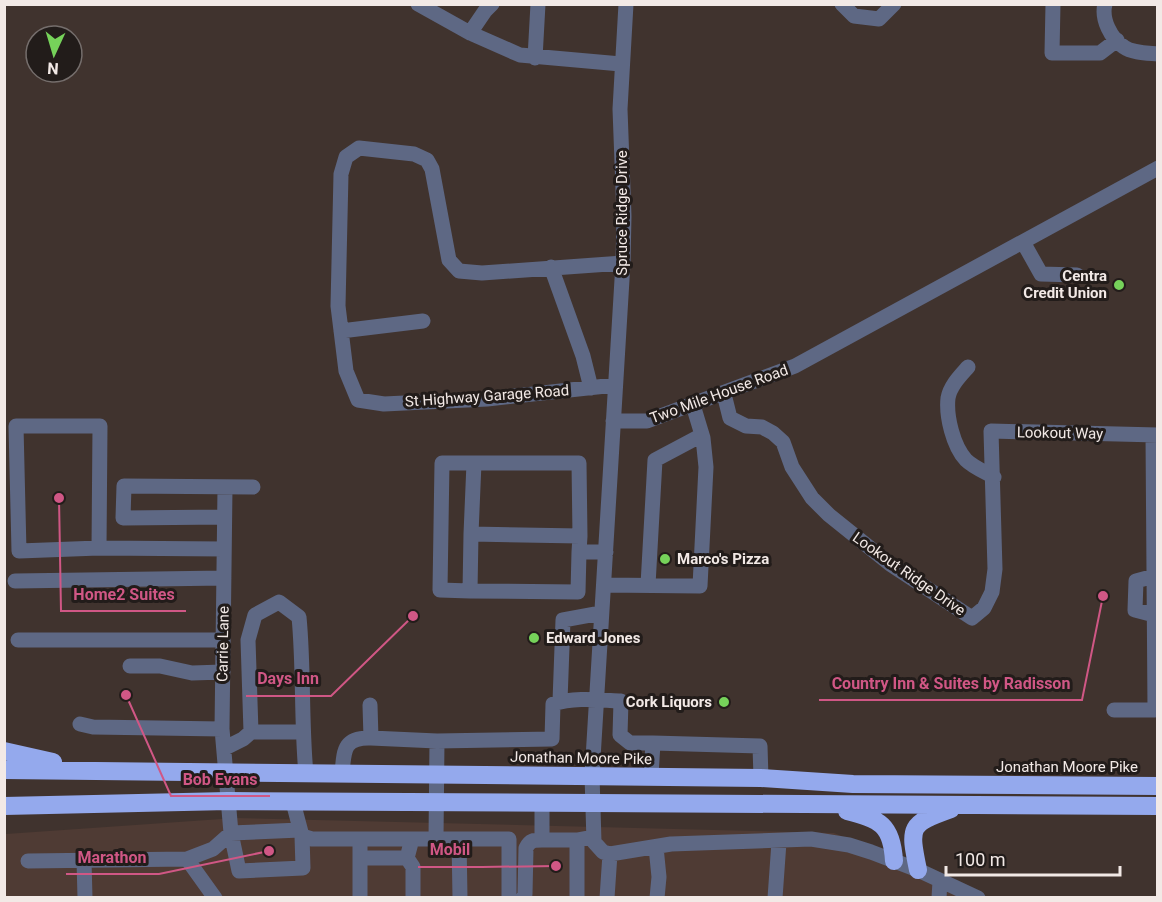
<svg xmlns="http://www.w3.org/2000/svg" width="1162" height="902" font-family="Roboto,sans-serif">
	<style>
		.built { fill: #4f3b34 }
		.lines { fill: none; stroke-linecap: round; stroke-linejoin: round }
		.minor { stroke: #5e6884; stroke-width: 15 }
		.highway { stroke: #94a9ed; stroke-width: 18 }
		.poi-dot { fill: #76d25a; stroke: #221c1a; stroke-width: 2 }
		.labels { text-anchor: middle; stroke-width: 6; stroke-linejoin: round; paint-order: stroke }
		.street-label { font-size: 15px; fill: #f2e9e6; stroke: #221c1a }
		.poi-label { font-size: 15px; font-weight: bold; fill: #f2e9e6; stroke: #221c1a; text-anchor: end }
		.leader { fill: none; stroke: #d05785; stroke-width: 2 }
		.callout-dot { fill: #d05785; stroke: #221c1a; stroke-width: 2 }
		.callout-label { font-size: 16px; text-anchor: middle; font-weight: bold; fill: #d05785; stroke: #221c1a; stroke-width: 6; stroke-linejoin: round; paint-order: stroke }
	</style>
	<rect width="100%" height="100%" fill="#40332e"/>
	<!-- built -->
	<path class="built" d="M236,818L834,833L987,897L5,898L6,834Z"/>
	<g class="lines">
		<!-- minor -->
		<path class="minor" d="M418,4L470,33L520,55L621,64
			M626,4L620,109L624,216L623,263L592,775L594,842L603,852L610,854L671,844L811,839L849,845L871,852L918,870L978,898
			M842,4L854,16L879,19L894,4
			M1053,4L1052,53H1100L1117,40
			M1105,4C1101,19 1111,39 1124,47C1132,53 1148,53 1158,54
			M470,33L485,11L492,4
			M535,58L538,4
			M1023,242L1041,274L1077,275
			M551,267L583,356L591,388
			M341,331L423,321
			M968,367C960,376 950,386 948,398C946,416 953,446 966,460C973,467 985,472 994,477
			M615,385L487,399L384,404L358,400L346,371L338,306L341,174L346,157L359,148L414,154L427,160L432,169L449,260L459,271L482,273L623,263
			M724,394L730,418L746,426L762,427L773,433L783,442L792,467L812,498L829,515L890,564L972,618L984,608L992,592L995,569L991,431L1158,435
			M613,421H647L795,366L1158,168
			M474,463H442L440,590L470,591L471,534L580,536L579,552
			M224,517L123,518L124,486L253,487
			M471,534L474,463H579L580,536
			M99,548L100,426H16L19,551L99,548L224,549
			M1158,575L1136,581L1135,610L1158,616
			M15,581L224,578
			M604,585L700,586L706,467L703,438L693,405
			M648,585L655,460L702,435
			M470,591L578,592L579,552H606
			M18,640H223
			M130,666H160L192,673L223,672
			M560,701L563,620L601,613
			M1114,710H1155L1153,435
			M80,724L93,727L222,729
			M251,732H302
			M437,741L552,739L553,704C574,697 599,700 621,701L620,735L630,743H653
			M225,748L243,739L251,732L248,640L255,615L279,602L299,617C304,669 301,721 306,774
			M342,774C344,751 343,737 371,738
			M651,776L653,743L760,746L761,778
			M293,802L302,836L312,839H436L437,741L371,738L370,705
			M542,803V840H577L593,837
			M300,830L231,833L239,871L303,868L302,836
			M360,839V898
			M412,839L407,858L413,867V898
			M436,839H509V898
			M459,839L460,898
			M577,840V898
			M656,847L659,877L657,898
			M360,858H407
			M187,859L215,898
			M84,860L85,898
			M28,861L187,859L213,849L231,833L222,729L225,488
			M523,898L525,894L526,848C530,840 534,840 542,840
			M607,898L610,854
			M775,898L779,842
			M939,898L940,881"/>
		<!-- highway -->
		<path class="highway" d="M4,751L53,762
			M4,770L761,778L853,784L1158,786
			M4,806L228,801L1158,806
			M847,811C880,819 892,825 894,861
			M918,870C909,826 909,824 951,809"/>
	</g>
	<!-- markers -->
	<g class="poi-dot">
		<circle cx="1119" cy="285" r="6"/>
		<circle cx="665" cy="559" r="6"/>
		<circle cx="534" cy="638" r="6"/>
		<circle cx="724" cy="702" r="6"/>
	</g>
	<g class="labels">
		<!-- street labels -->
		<g class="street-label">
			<text transform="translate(622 213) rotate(-90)" y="5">Spruce Ridge Drive</text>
			<text transform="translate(719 394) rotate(-20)" y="5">Two Mile House Road</text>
			<text transform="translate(487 396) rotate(-4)" y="5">St Highway Garage Road</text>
			<text transform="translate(1060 433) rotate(1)" y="5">Lookout Way</text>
			<text transform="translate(909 574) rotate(35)" y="5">Lookout Ridge Drive</text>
			<text transform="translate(223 644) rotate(-89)" y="5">Carrie Lane</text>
			<text transform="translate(581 758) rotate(1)" y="5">Jonathan Moore Pike</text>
			<text x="1067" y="772">Jonathan Moore Pike</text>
		</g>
		<!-- poi labels -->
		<g class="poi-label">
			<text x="1107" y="281">Centra<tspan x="1107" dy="17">Credit Union</tspan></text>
			<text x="677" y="564" text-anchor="start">Marco's Pizza</text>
			<text x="546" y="643" text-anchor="start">Edward Jones</text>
			<text x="712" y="707">Cork Liquors</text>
		</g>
	</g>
	<!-- callouts -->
	<path class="leader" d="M59 498L61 611H186M413 616L331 696H246M1103 596L1082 700H819M126 695L171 796H270M556 866L482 867H418M269 851L159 874H66"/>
	<g class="callout-dot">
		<circle cx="59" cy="498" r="6"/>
		<circle cx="413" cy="616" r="6"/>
		<circle cx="1103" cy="596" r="6"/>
		<circle cx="126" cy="695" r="6"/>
		<circle cx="556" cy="866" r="6"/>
		<circle cx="269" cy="851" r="6"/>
	</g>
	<g class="callout-label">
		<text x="124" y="600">Home2 Suites</text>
		<text x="288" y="684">Days Inn</text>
		<text x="951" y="689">Country Inn &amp; Suites by Radisson</text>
		<text x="220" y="785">Bob Evans</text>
		<text x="450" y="855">Mobil</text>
		<text x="112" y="863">Marathon</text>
	</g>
	<!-- border -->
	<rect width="1162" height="902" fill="none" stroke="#f2e9e6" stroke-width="12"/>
	<!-- north arrow -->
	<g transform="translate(54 54) rotate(184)"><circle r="28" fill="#221c1a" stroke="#756e6c" stroke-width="1.5"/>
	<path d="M0-4.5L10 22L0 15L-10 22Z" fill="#76d25a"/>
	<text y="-9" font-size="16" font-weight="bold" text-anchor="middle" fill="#f2e9e6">N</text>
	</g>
	<!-- scale -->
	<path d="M946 866v9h174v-9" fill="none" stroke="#f2e9e6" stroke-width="3"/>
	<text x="955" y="866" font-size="18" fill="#f2e9e6" stroke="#221c1a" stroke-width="4.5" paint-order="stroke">100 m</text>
</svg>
